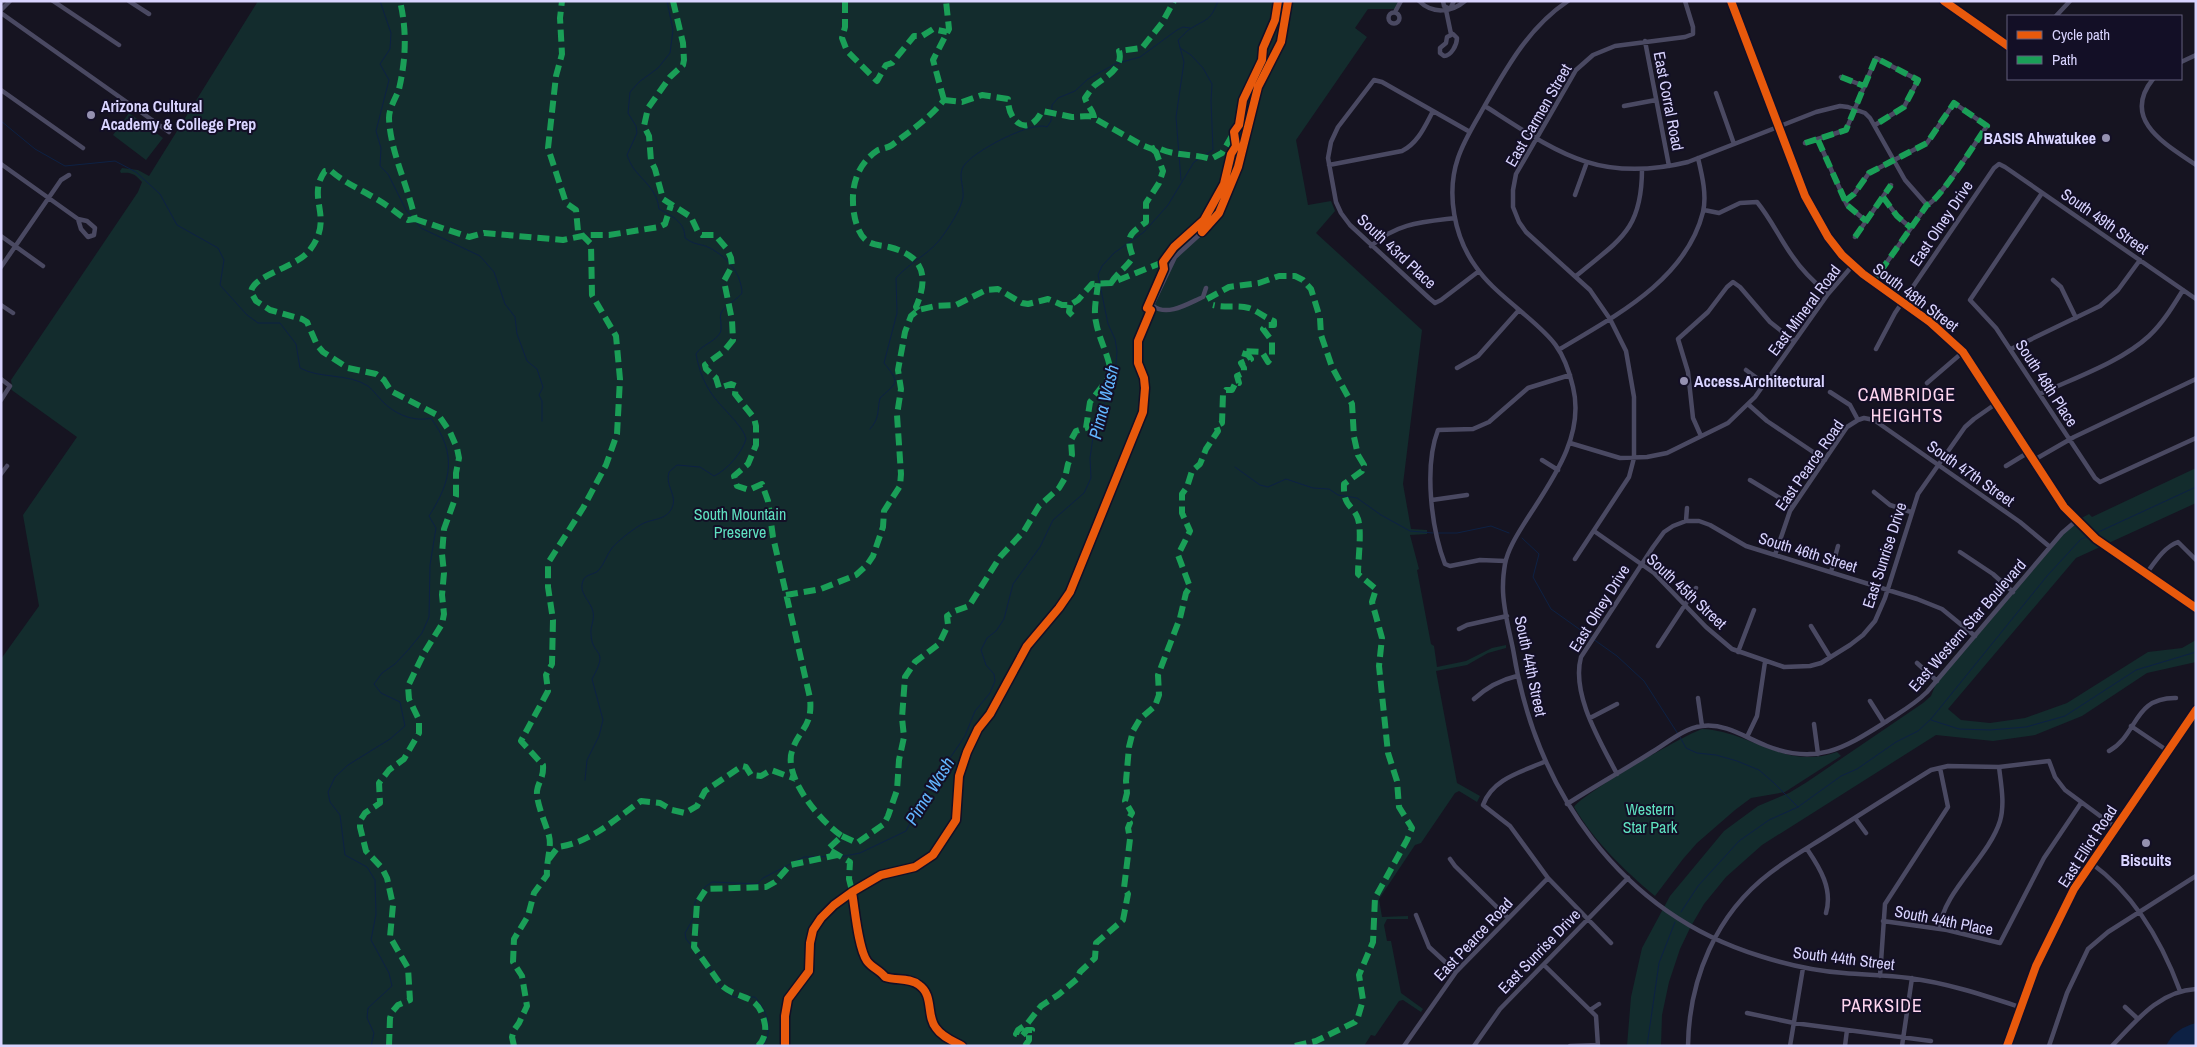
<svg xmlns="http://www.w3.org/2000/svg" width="2197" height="1047" font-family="'Archivo Narrow',sans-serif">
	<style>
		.green { fill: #132c2d }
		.water { fill: #0d2144 }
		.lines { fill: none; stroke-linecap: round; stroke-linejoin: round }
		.stream { stroke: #0d2144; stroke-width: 1 }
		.minor { stroke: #4a4962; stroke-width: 4.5 }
		.secondary { stroke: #575674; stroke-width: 6 }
		.quiet { stroke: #1a9f57; stroke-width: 6; stroke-dasharray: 12 6; stroke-linecap: butt }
		.cycleway-casing { stroke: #130f26; stroke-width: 11 }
		.cycleway { stroke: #e8590c; stroke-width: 8 }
		.poi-dot { fill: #9591b1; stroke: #130f26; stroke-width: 2 }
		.labels { text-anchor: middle; stroke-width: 4; stroke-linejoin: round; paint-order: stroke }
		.street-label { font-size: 16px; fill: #d9d4ff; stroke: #130f26 }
		.poi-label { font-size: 16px; font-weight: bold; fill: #d9d4ff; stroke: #130f26; text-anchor: start }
		.park-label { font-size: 16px; fill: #5fe0c0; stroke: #130f26 }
		.neighbourhood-label { font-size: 18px; letter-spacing: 1px; fill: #ffd6f0; stroke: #130f26 }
		.water-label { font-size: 18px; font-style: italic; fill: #62b6ff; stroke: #130f26 }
	</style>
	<rect width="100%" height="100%" fill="#161421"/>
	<!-- green -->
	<path class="green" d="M258,1H1401L1396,9H1368L1355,28L1367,37L1296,140L1308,205L1331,201L1335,211L1316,233L1422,330L1403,484L1411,529L1427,530V534L1410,535L1419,569L1417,570L1431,644L1434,646L1437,667L1466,661L1492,648L1506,645V648L1488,653L1467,665L1436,671L1457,783L1480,796L1477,802L1459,791L1455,793L1421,843L1415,845L1379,899L1382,917L1408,916V919H1387L1384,925L1387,941H1391L1401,993L1423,1009L1421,1012L1403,1000L1399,1001L1375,1036L1371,1035L1364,1046H1V659L39,606L23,515L77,437L13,391L11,389L12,386L11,380L138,192L142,182C135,174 131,172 121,173L120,171L122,168L138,170L149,176Z
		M129,113L163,138L146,160L113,135Z
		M2196,468V503L2076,558L1948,709L1961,720L1990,723L2025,718L2067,703L2148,652L2182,648L2196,640V662L2147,673L2082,716L2035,735L1993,741L1936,735L1762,845L1726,877L1704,904L1691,926L1680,949L1669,982L1662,1015L1661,1046H1627L1631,997L1642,948L1670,896L1724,831L1758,806L1789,793L1807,782L1923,703L1931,696L1937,681L2062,533L2076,521L2089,514L2092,517Z
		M1702,729C1751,731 1785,771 1837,752L1841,756L1785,792L1751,798L1735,810L1697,843L1683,859L1655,896C1625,871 1594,841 1574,807C1582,794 1684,735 1702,729Z"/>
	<!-- water -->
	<path class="water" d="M2196,1023V1046H2166C2172,1033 2182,1027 2196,1023Z"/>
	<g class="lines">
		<!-- stream -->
		<path class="stream" d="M380,1L391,33L390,49L380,64L389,80L376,131L381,148L380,166L388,174L406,210L421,228L480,256L494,272L505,304L515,317L517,334L527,361L537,369L543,387L539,395L542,401V421
			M1,121L35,149L65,166L115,161L136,172L160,194L177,225L218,248L224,260L220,285L247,315L258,323H280L296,344L300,368C320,379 348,373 368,386C374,391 379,398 384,403C397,415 414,422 431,418C457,454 452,480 429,516L436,528L430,565L429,617L422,633L409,649L395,664L382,673L374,684L381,693L400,702L405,726L390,739L348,765L335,777L328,792L330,802L340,815L345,855L367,867L375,880L376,914L371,940L389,973L392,986L368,1008L367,1018L374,1033L371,1046
			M1181,180L1176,117L1184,62L1178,40C1182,37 1186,31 1190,29C1207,18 1210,22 1218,1
			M870,429C880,418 877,411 880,398C897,382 901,384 884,363L897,313L896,278C911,261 932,253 944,234C951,224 961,209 963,197C964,186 958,176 963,167C971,152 1033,120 1047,127L1051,121L1052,105L1058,98L1075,91L1088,79L1115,64L1140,57L1177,30L1183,27L1190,28
			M1235,467L1260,485L1268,487L1286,479L1313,488L1329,489L1338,495L1357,498L1381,515L1410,531L1433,533
			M1437,533H1457L1491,526L1509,533
			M2094,534L2196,487
			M1522,538L1539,554L1533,577L1551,609L1617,656L1644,681L1678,734
			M1931,720L1959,729L1990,730L2026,727L2065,716L2136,670L2196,652
			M1680,737L1686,748L1697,753L1716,755L1737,761L1759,770L1774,783L1798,807
			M585,780L587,760L599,736L603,720L592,679C610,647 592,658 591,634C590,627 595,619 593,612C591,601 578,593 583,581C585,574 593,575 598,571C604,565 607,554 612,548C620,539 632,530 642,524C653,518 668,521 673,505C676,494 665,485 669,472L677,465L700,467L714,476C727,470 742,453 746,439C744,427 722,408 714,397C704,384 699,370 696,354C701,345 715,342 720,333C723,327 719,319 721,313C725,305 737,300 742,293C741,273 728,258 710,248C700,243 696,246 685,238C685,222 672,216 659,209C657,190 645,183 634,169C631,165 629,160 627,155L637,133L636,126L628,113L630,92L639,82L658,68L670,53L673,30L667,1
			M1681,912L1698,886L1739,841L1769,820L1798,807L1841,776L1857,769L1896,742L1918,731L1931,719L2047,576L2081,539L2090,536
			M763,1046C774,1029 767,1011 755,997H733L725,991L718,984L710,968L686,939L685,933L694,917L695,902L705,887L712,882L757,884L763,878L804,857L845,856L860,853L906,831L924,796L965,736L975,711L990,693L995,681L994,674L986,665L981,650L987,638L996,631L1004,619L1013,584L1040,547L1053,520L1084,493L1091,478L1090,458L1094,430L1109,392V381L1116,364L1117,351L1115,339L1108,324L1098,275L1102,266L1114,253L1144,232L1168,205L1194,162L1213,150L1211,101L1212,84L1203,68L1191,55L1180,48
			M1647,1046L1659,963L1675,922"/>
		<!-- minor -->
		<path class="minor" d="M53,1L119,45
			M129,1L149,14
			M1419,1C1432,14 1451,13 1465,1
			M1443,1L1444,6L1450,9L1454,1
			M1568,1C1529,27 1507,67 1484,107C1475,123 1464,140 1458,158C1446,193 1454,237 1476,267C1487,283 1502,295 1517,308C1548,335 1563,344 1573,387C1585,436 1552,480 1527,519C1519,532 1508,548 1505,564C1504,570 1503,578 1503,585C1502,605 1509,629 1513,649C1535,789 1620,913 1760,956C1788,965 1815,971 1844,973C1866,975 1887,975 1909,978C1947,983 1983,995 2020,1007
			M1944,1L2008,46
			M1,3L3,1
			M1,10L10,1
			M1446,10L1451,34
			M1395,12L1401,1
			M1388.5 18a5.5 5.5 0 1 1 11 0a5.5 5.5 0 1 1-11 0Z
			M1,13L169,132
			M2056,16L2070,1
			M1453,34L1457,38C1457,45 1451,56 1444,56L1440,53V48L1446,43L1447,37Z
			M1645,41L1669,166
			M2181,62L2196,55
			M1841,77L1864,86
			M2153,79C2120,120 2167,145 2196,165
			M1,90L83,148
			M1716,93L1734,144
			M1485,106C1557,152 1598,184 1688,162L1816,112L1840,106L1848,107L1865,113L1870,118L1905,180L1927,205
			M1624,106L1656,100
			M1470,132L1382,82L1374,80L1338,127L1331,142L1328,158L1336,202L1341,213L1350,225L1429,298L1435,303L1441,300L1479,271
			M1818,140L1847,205L1866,221
			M1805,143L1846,130L1876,58L1918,80L1904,107L1875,125
			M1,164L78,219L87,221L95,228L94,235L88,237L81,229L78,219
			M1329,165L1402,151C1418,143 1425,126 1433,111
			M2042,193L1970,300L1996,328L2095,478L2100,482L2196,438
			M1575,195L1587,162
			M1883,197L1897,216L1911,228
			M1845,201L1854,194L1869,173L1927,143L1954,103L1987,126C1977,140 1940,200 1927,205L1873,282
			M1704,210L1719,213L1740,203L1757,202C1771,219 1780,239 1793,257C1803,272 1815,283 1828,294
			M1,236L43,266
			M1855,237L1891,185
			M1371,246C1397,223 1422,222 1455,218
			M1,267L61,180L69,175
			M1576,276C1619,240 1642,231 1642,169
			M2053,280L2061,287L2076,318
			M1206,288L1203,297C1189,303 1168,317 1153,306V303L1175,257L1210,225L1219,213L1238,167L1258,87L1281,42L1288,1
			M1,305L13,313
			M1560,349C1615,316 1686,280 1703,212C1707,195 1702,175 1698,158
			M1876,349L1895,313L1994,168L1999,164L2005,167L2196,299
			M2011,349L2100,306L2118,290L2140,260
			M1457,368L1478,356L1519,310
			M1746,370L1765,384
			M1,379L10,386L1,400
			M1927,383L1963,352
			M1830,392L1850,405L1858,420L1864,418L1874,420L2020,522L2050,547
			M2040,394C2074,378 2121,362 2149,336C2163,323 2173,306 2183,290
			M1749,405L1767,421L1825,460
			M1701,436L1693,418L1688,372L1678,339L1708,312L1727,287L1733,282L1740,287L1770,322L1794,341
			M1570,443L1620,458L1647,457L1667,453L1728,423L1755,397L1828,294L1853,265
			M1542,460L1558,470
			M2034,460L2074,437L2196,379
			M2006,466L2029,452
			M1,474L7,466
			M1750,480L1793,506
			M1874,492L1890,505L1911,512
			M1432,500L1467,495
			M1686,521L1687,508
			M1594,531L1654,573L1706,627L1732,649L1784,667L1810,666L1821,663L1850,645L1863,635L1875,621L1885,598L1918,494L1965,427L1974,419L1997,403
			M1960,552L1993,574L2013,592
			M1775,555L1790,511L1847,427L1858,420
			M1575,559L1629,477L1634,458V397L1626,351L1610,319L1590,290L1526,232L1519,222L1513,207V190L1516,174L1576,70L1593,55L1615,46L1685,37L1693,34V27L1685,1
			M1505,561L1480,560L1450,566L1445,564C1431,528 1424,466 1438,430L1473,429L1489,422L1528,388L1570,375
			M1831,572L1838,546
			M2146,574C2155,562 2164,547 2178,542L2196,560
			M1811,626L1830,657
			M1459,629L1467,625L1507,616
			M1658,646L1696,588
			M1738,652L1754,610
			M1917,663L1937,681
			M1698,698L1702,726
			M1474,699C1487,687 1500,680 1517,676
			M1870,701L1884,723
			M1590,718L1617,704
			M1814,724L1818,754
			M2131,726L2168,751
			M1747,737L1757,716L1765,662
			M2109,751C2138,735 2133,697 2176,698
			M1544,762C1521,772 1492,779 1483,805L1510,826L1548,878L1611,943
			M1617,774C1600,741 1571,694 1581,657L1653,547L1664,532L1673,526L1686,521H1699L1710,525L1746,546L1917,599L1942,609L1975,636
			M1567,804C1595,786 1624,770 1652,752C1667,743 1684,728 1702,726C1726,723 1746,738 1767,746C1816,765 1843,749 1884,723C1899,713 1914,705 1927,692L2062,533L2076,521
			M1855,818L1866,833
			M1807,849C1820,868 1833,889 1826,913
			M1450,859L1455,866L1508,918
			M2091,863C2134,894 2162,942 2180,991
			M1416,915L1429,947L1456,972
			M1883,921L1947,930L2000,943L2044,858L2081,803
			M1940,928C1942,893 1989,857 2000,821C2005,804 2001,784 1999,767
			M1544,965L1596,1016L1598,1046
			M1880,976L1885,904L1948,807L1940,768
			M2125,1007L2138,1019
			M1590,1010L1599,1004
			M1747,1013L1794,1023L1931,1041
			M1404,1046L1456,972L1548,878
			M1474,1046L1500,1009L1628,878
			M1570,1046L1598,1045
			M1688,1046C1689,979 1716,914 1770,873C1789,858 1811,846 1831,833C1864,812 1897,791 1931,770L1948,766L1999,767L2049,761L2055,777L2065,790L2115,827
			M1790,1046L1803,968
			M1845,1046L1847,1030
			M1902,1046L1912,978
			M2049,1046L2067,993L2088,949L2108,932L2196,876
			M2112,1046C2136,1021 2159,991 2196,989"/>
		<!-- secondary -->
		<path class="secondary" d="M1731,1L1805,196L1828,237L1842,255L1863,274L1930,322L1963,352L2064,507L2096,539L2196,608
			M2007,1046L2036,966L2074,889L2196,710"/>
		<!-- quiet -->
		<path class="quiet" d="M673,1L683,43L684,60L683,65L670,77L648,108L644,126L649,136L651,161L655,169L663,199L691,217L698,232L702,235H715L727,249L731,258L732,266L724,281L732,320L733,340L724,351L705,365L706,369L716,378L719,388L731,384L736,386L735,394L754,418L756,426V445L748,464L734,476L737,486L749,490L762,484L768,501L773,537L810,698C813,728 799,728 792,751C783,778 822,823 842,836L828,849L850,862L849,879L853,895
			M845,1V27L842,38L847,51L877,81L886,65L892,63L914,36H922L933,29L947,32
			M1841,77L1864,86
			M944,100L962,102L982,95L1008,99C1008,123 1029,138 1042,111L1072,117L1090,116L1142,145L1152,149L1156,147C1175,157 1192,153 1211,159L1222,153L1233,134
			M944,100L933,60L949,29L946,1
			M1094,118C1094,111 1087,106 1085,98C1088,94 1091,89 1095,85C1106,77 1124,67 1119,51L1142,48L1162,23L1174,1
			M1818,140L1847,205L1866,221
			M1805,143L1846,130L1876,58L1918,80L1904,107L1875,125
			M1883,197L1897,216L1911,228
			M1845,201L1854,194L1869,173L1927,143L1954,103L1987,126C1977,140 1940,200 1927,205L1873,282
			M415,219L469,237L484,233L563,240L587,235H609L659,227L665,224L671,205
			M1855,237L1891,185
			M1111,283C1117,273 1127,267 1133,257C1125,236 1130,234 1146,222V203L1159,183L1163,171L1156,152L1152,149
			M1207,299L1229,287L1259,283L1279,276H1295L1303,280L1311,289L1320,318L1321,335L1332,367L1352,404L1354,437L1358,455L1364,465L1362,471L1344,484C1343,508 1353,504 1358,519C1362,532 1358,559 1358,574L1376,589L1372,602L1382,638L1379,666L1388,753L1397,781L1399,807L1412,828L1407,840L1375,898L1373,942L1359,975L1363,1000L1358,1017L1355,1022L1316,1041L1295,1046
			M1070,305L1069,312L1074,317
			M918,310L916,307C929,276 924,256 889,247C881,245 875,246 867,241C857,234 853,214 853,202C852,181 860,162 878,150C883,148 888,148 892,145C910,131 930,118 944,100
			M786,595L821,589L856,575L867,565L873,556L883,527L884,511L900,486L901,474L897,415L901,389L898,370L905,332L911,316L918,310L935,306L956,305L986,290L998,289L1022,303L1028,304L1048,299L1062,305H1070L1078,300L1092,284L1111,283L1163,262
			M842,836L857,843L884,824L888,816L897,790L899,760L904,737L902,718L905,677L915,662L939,644L948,625L947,616L955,611L969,606L1000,557L1024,531L1039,506L1059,488L1065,478L1068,464L1072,455L1071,440L1076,431L1086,428L1090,402L1111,375C1110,357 1099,340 1096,322C1093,310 1097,295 1098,283
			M549,859L558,847C590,843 615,819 641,801L660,803L672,810L685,813L697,806L705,791L742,766L746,767L751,775L761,776L771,770L796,779
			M389,1046L390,1018L392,1012L398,1005L410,1000L408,968L390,937L393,905L387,878L382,868L366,851L360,827V821L365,813L380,803L379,783L389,770L404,759L419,733V720L409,699L408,686L424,653L442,624L444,614L442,595L444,573L442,554L444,529L456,496V473L459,458L457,448L450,432L439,416L391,391L384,380L376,374L348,368L323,352L317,345L307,322L302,319L270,310L256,301L251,292C253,275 295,268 309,251C336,217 305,199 325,171L330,170C347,185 367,192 386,205C394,210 400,216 408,220L415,219C408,186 390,151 389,118C389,108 396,98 399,89C406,59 407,31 400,1
			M514,1046L512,1037L514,1030L519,1023L527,1006L522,976L513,962L514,939L528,916L534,893L547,875C546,861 552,847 549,836C546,824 536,803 537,791C538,782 544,778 543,765L521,741L548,691L546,675L552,664L553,620L548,587V563L583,508L606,465L617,434L620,379L616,336L592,295L591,244L578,231L576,210L566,203L548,148L556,76L562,54L560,18L562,1
			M758,1046C764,1040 766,1033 765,1025C759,991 740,1002 721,985L694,947L697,903L706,889L766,887L775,882L790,865L837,855
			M1025,1046L1029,1040V1034L1032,1030H1027L1022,1036L1016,1034L1018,1030L1027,1024L1041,1006L1058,995L1077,979L1080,972L1095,958L1096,943L1123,920L1128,894L1124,888L1130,839L1128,828L1130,823L1128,820L1132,813L1125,801L1127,793L1126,781L1129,747L1133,731L1140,719L1155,706L1159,695L1158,675L1180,618L1186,593L1190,587L1178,555L1190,531L1182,513V494L1187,487L1192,471L1200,464L1206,449L1218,431L1216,426L1222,423L1223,394L1226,390H1232L1236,382L1239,383L1237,376L1244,373V368L1241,363L1251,359L1248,355L1242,353L1243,351L1262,352L1268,362L1272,357V341L1263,329L1267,325H1274V321C1265,318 1258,311 1249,308C1237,305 1225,308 1213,305"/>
		<!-- cycleway casing -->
		<g class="cycleway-casing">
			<path id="cycleway" d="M1731,1L1805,196L1828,237L1842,255L1863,274L1930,322L1963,352L2064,507L2096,539L2196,608
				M1944,1L2008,46
				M1202,232L1219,213L1238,167L1258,87L1281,42L1288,1
				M852,892C855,909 858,948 867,961C872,968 880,970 885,977C896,981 909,977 919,985C934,995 926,1016 936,1028C942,1037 953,1041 962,1046
				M785,1046V1016L788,999L809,971L810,943L813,930L821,918L834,905L852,892L881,875L915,867L933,855L956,820L959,776L967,752L978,729L990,714L1027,646L1059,608L1070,592L1143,412L1145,388L1144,378L1138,363V341L1151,310L1147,308L1164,269L1163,262L1174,247L1204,220L1224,184L1231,154L1236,146L1234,132L1239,125L1243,100L1262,60L1263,48L1275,20L1278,1
				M2007,1046L2036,966L2074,889L2196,710"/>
		</g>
		<!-- cycleway -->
		<use href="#cycleway" class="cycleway"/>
	</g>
	<!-- markers -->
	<g class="poi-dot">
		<circle cx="91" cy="115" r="5"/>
		<circle cx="2106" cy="138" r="5"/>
		<circle cx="1684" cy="381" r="5"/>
		<circle cx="2146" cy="843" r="5"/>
	</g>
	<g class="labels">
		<!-- street labels -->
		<g class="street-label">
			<text transform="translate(1669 101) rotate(79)" y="6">East Corral Road</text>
			<text transform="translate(1538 115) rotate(-60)" y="6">East Carmen Street</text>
			<text transform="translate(2105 221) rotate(35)" y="6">South 49th Street</text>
			<text transform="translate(1941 223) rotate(-56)" y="6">East Olney Drive</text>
			<text transform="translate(1397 251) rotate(43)" y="6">South 43rd Place</text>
			<text transform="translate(1916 297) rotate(37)" y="6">South 48th Street</text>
			<text transform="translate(1804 310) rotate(-53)" y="6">East Mineral Road</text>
			<text transform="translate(2047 383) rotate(57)" y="6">South 48th Place</text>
			<text transform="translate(1809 465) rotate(-55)" y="6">East Pearce Road</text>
			<text transform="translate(1971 473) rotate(35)" y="6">South 47th Street</text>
			<text transform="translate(1808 552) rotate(17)" y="6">South 46th Street</text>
			<text transform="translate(1884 555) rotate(-72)" y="6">East Sunrise Drive</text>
			<text transform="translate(1687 591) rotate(43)" y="6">South 45th Street</text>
			<text transform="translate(1599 608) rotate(-58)" y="6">East Olney Drive</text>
			<text transform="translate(1967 625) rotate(-49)" y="6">East Western Star Boulevard</text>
			<text transform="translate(1531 666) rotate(78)" y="6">South 44th Street</text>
			<text transform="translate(2087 846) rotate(-57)" y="6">East Elliot Road</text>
			<text transform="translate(1944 920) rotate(11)" y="6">South 44th Place</text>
			<text transform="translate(1473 939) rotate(-47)" y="6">East Pearce Road</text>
			<text transform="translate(1539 951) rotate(-46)" y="6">East Sunrise Drive</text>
			<text transform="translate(1844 958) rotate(7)" y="6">South 44th Street</text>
		</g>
		<!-- poi labels -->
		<g class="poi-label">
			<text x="101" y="112">Arizona Cultural<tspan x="101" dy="18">Academy &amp; College Prep</tspan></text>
			<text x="2096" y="144" text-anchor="end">BASIS Ahwatukee</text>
			<text x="1694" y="387">Access.Architectural</text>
			<text x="2146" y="866" text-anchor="middle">Biscuits</text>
		</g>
		<!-- park labels -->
		<g class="park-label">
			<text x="740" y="520">South Mountain<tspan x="740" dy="18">Preserve</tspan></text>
			<text x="1650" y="815">Western<tspan x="1650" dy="18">Star Park</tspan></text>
		</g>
		<!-- neighbourhood labels -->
		<g class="neighbourhood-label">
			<text x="1907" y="401">CAMBRIDGE<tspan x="1907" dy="21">HEIGHTS</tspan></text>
			<text x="1882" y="1012">PARKSIDE</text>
		</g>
		<!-- water labels -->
		<g class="water-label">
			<text transform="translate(1104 402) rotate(-76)" y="6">Pima Wash</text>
			<text transform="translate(930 791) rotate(-58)" y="6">Pima Wash</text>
		</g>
	</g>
	<!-- border -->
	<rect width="2197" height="1047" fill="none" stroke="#d9d4ff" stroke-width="5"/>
	<!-- legend -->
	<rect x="2007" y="15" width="175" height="65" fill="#130f26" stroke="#625e7d"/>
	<rect x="2017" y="31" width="25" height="8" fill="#e8590c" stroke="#625e7d"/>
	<text x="2052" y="40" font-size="15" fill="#d9d4ff">Cycle path</text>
	<rect x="2017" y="56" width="25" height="8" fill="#1a9f57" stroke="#625e7d"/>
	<text x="2052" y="65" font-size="15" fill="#d9d4ff">Path</text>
</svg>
